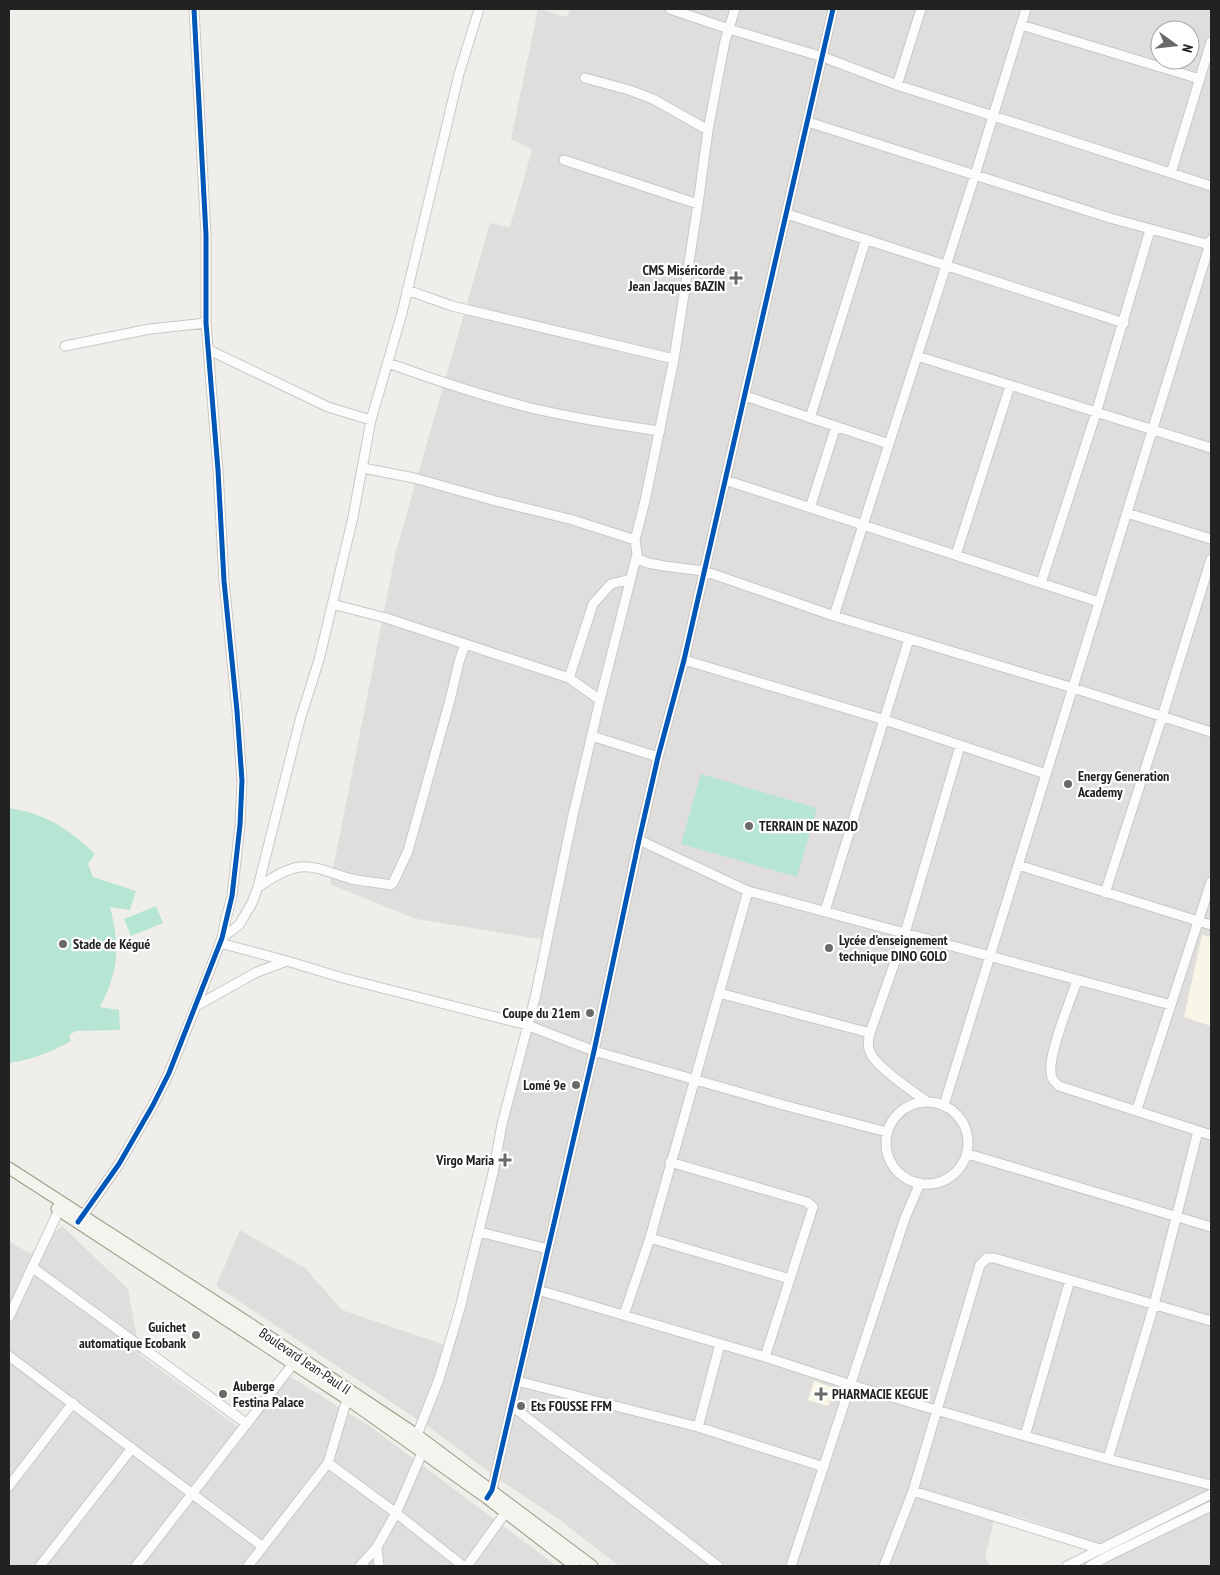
<svg xmlns="http://www.w3.org/2000/svg" width="1220" height="1575" font-family="'PT Sans Narrow',sans-serif">
	<style>
		.residential { fill: #dfdedc; fill-rule: evenodd }
		.education { fill: #f8f7e7 }
		.religious { fill: #dededc }
		.pitch { fill: #b6e6d3 }
		.lines { fill: none; stroke-linecap: round; stroke-linejoin: round }
		.street-casing { stroke: #c9c8c6; stroke-width: 11 }
		.secondary-casing { stroke: #989a81; stroke-width: 13 }
		.street { stroke: #fdfcfc; stroke-width: 9 }
		.secondary { stroke: #f3f4ed; stroke-width: 11 }
		.cycleway-casing { stroke: #fff; stroke-width: 8 }
		.cycleway { stroke: #0057b8; stroke-width: 5 }
		.poi-dot { fill: #6a6968; stroke: #fff; stroke-width: 2 }
		.labels { text-anchor: middle; stroke-width: 4.5; stroke-linejoin: round; paint-order: stroke }
		.poi-label { font-size: 14px; font-weight: bold; fill: #222; stroke: #fff; text-anchor: start }
		.street-label { font-size: 14px; fill: #222; stroke: #fff }
	</style>
	<rect width="100%" height="100%" fill="#f0eeea"/>
	<!-- residential -->
	<path class="residential" d="M538,9L567,17L570,9H1211V1566H1073L1098,1543L1013,1515L996,1513L985,1557L990,1566H619L560,1520L503,1482L430,1428L216,1286L240,1230L305,1268L342,1310L451,1347L552,941L416,919L330,884L396,551L490,223L510,227L532,150L511,139ZM1160,30H1190V60H1160Z
		M62,1226L128,1289L140,1355L237,1426L288,1375L371,1427L557,1566H9V1241L31,1254Z"/>
	<!-- education -->
	<path class="education" d="M1202,935L1211,937V1026L1184,1017Z
		M814,1381L834,1388L828,1406L808,1400Z"/>
	<!-- religious -->
	<path class="religious" d="M1155,1307L1211,1322V1477L1116,1451Z"/>
	<!-- pitch -->
	<path class="pitch" d="M701,774L817,808L797,877L681,844Z
		M9,808C46,814 68,828 95,854L88,864L93,877L136,891L130,910L110,907C120,946 119,971 100,1007L119,1010L120,1030L75,1031L69,1036L71,1041C51,1052 32,1060 9,1063Z
		M156,906L163,923L131,936L124,919Z"/>
	<g class="lines">
		<!-- street casing -->
		<g class="street-casing">
			<path id="street" d="M670,9L729,29L823,57L897,85L1211,186
				M1021,25L1200,79
				M585,78L629,90L653,99L708,130
				M897,85L921,9
				M808,122L1110,218L1210,245
				M564,160L698,204
				M1171,173L1211,42
				M787,214L1124,323
				M407,290L452,306L674,359
				M65,346L150,329L206,323
				M209,350L328,407L371,420
				M917,356L1211,448
				M388,363C435,380 483,396 531,408C574,418 617,425 660,431
				M745,396L889,444
				M810,418L866,239
				M363,468L414,478L496,501L573,520L635,540
				M725,480L1099,602
				M810,508L836,426
				M1127,513L1211,539
				M956,555L1010,386
				M636,558L648,563L664,566L704,571L834,616L1073,688L1211,732
				M1041,583L1096,413L1150,230
				M332,604L386,618L569,678L600,700
				M834,616L975,175L1026,9
				M684,660L885,720L1046,774
				M569,678L593,604L611,584L631,579
				M592,736L658,757
				M639,840L748,891L1171,1005
				M1018,865L1211,925
				M258,887C271,879 284,869 300,867C317,865 335,875 352,879C365,882 378,882 390,885L393,883L408,851L450,700L459,662L465,644
				M1105,893L1162,717L1211,559
				M825,911L909,639
				M222,938L239,925L252,903L258,887L300,720L319,660L353,517L371,420L402,313L459,74L479,9
				M220,943L287,961
				M1077,981C1070,1001 1048,1055 1051,1072C1051,1079 1054,1081 1059,1086L1211,1135
				M719,993L870,1033L905,933L960,746
				M196,1006L257,972L287,961L343,978L527,1025L594,1051L787,1106L887,1132
				M870,1033C868,1040 867,1046 870,1052C875,1066 912,1091 926,1101
				M886 1143a41 41 0 1 1 82 0a41 41 0 1 1-82 0Z
				M944,1105L1211,240
				M1137,1109L1211,882
				M968,1154L1211,1227
				M670,1162L807,1202L813,1207L765,1357
				M80,1220L119,1164L153,1105L169,1073L196,1006L222,938L226,918L232,896L240,825L242,781L237,711L224,581L218,470L206,323V235L194,9
				M479,1232L548,1249
				M650,1238L790,1279
				M32,1267L247,1424
				M538,1290L765,1357L851,1385L1025,1436L1108,1459L1211,1485
				M624,1315L650,1238L748,891
				M9,1317L59,1210
				M9,1356L263,1547
				M517,1381L698,1427L824,1467
				M512,1406L718,1566
				M698,1427L720,1344
				M417,1435L439,1379L460,1308L493,1173L502,1124L535,998L573,815L600,700L637,554L635,540L645,501L674,359L698,204L708,130L725,41L735,9
				M1025,1436L1070,1280
				M1108,1459L1154,1305L1198,1131
				M328,1463L396,1513L463,1566
				M9,1486L73,1403
				M913,1491L1100,1549
				M489,1496L492,1490L594,1051L639,840L658,757L684,660L833,9
				M377,1547L379,1566
				M40,1566L132,1448
				M136,1566L293,1364
				M248,1566L328,1463L347,1399
				M360,1566L377,1547L396,1513L422,1453
				M467,1566L506,1512
				M791,1566L905,1218L920,1183
				M884,1566L913,1491L980,1265L987,1258H994L1211,1321
				M1067,1566L1211,1494
				M1090,1566L1108,1556L1211,1506"/>
		</g>
		<!-- secondary casing -->
		<g class="secondary-casing">
			<path id="secondary" d="M9,1168L241,1318L417,1435L592,1566
				M57,1209L347,1399L487,1498L575,1566"/>
		</g>
		<!-- street -->
		<use href="#street" class="street"/>
		<!-- secondary -->
		<use href="#secondary" class="secondary"/>
		<!-- cycleway casing -->
		<g class="cycleway-casing">
			<path id="cycleway" d="M78,1222L119,1164L153,1105L169,1073L222,938L232,896L240,825L242,781L237,711L224,581L218,470L206,323V235L194,9
				M487,1498L492,1490L594,1051L639,840L658,757L684,660L833,9"/>
		</g>
		<!-- cycleway -->
		<use href="#cycleway" class="cycleway"/>
	</g>
	<!-- markers -->
	<g class="poi-dot">
		<path d="M733.5 270.5h5v5h5v5h-5v5h-5v-5h-5v-5h5z"/>
		<circle cx="1068" cy="784" r="5"/>
		<circle cx="749" cy="826" r="5"/>
		<circle cx="63" cy="944" r="5"/>
		<circle cx="829" cy="948" r="5"/>
		<circle cx="590" cy="1013" r="5"/>
		<circle cx="576" cy="1085" r="5"/>
		<path d="M502.5 1152.5h5v5h5v5h-5v5h-5v-5h-5v-5h5z"/>
		<circle cx="196" cy="1335" r="5"/>
		<circle cx="223" cy="1394" r="5"/>
		<path d="M818.5 1386.5h5v5h5v5h-5v5h-5v-5h-5v-5h5z"/>
		<circle cx="521" cy="1406" r="5"/>
	</g>
	<g class="labels">
		<!-- poi labels -->
		<g class="poi-label">
			<text x="725" y="275" text-anchor="end">CMS Miséricorde<tspan x="725" dy="16">Jean Jacques BAZIN</tspan></text>
			<text x="1078" y="781">Energy Generation<tspan x="1078" dy="16">Academy</tspan></text>
			<text x="759" y="831">TERRAIN DE NAZOD</text>
			<text x="839" y="945">Lycée d'enseignement<tspan x="839" dy="16">technique DINO GOLO</tspan></text>
			<text x="73" y="949">Stade de Kégué</text>
			<text x="580" y="1018" text-anchor="end">Coupe du 21em</text>
			<text x="566" y="1090" text-anchor="end">Lomé 9e</text>
			<text x="494" y="1165" text-anchor="end">Virgo Maria</text>
			<text x="186" y="1332" text-anchor="end">Guichet<tspan x="186" dy="16">automatique Ecobank</tspan></text>
			<text x="233" y="1391">Auberge<tspan x="233" dy="16">Festina Palace</tspan></text>
			<text x="832" y="1399">PHARMACIE KEGUE</text>
			<text x="531" y="1411">Ets FOUSSE FFM</text>
		</g>
		<!-- street labels -->
		<g class="street-label">
			<text transform="translate(305 1361) rotate(34)" y="5">Boulevard Jean-Paul II</text>
		</g>
	</g>
	<!-- border -->
	<rect width="1220" height="1575" fill="none" stroke="#222222" stroke-width="20"/>
	<!-- north arrow -->
	<g transform="translate(1175 45) rotate(105)"><circle r="24" fill="#ffffff" stroke="#a7a7a7"/>
	<path d="M0-4L9 19L0 12L-9 19Z" fill="#6a6968"/>
	<text y="-8" font-size="14" font-weight="bold" text-anchor="middle" fill="#222222">N</text>
	</g>
</svg>
